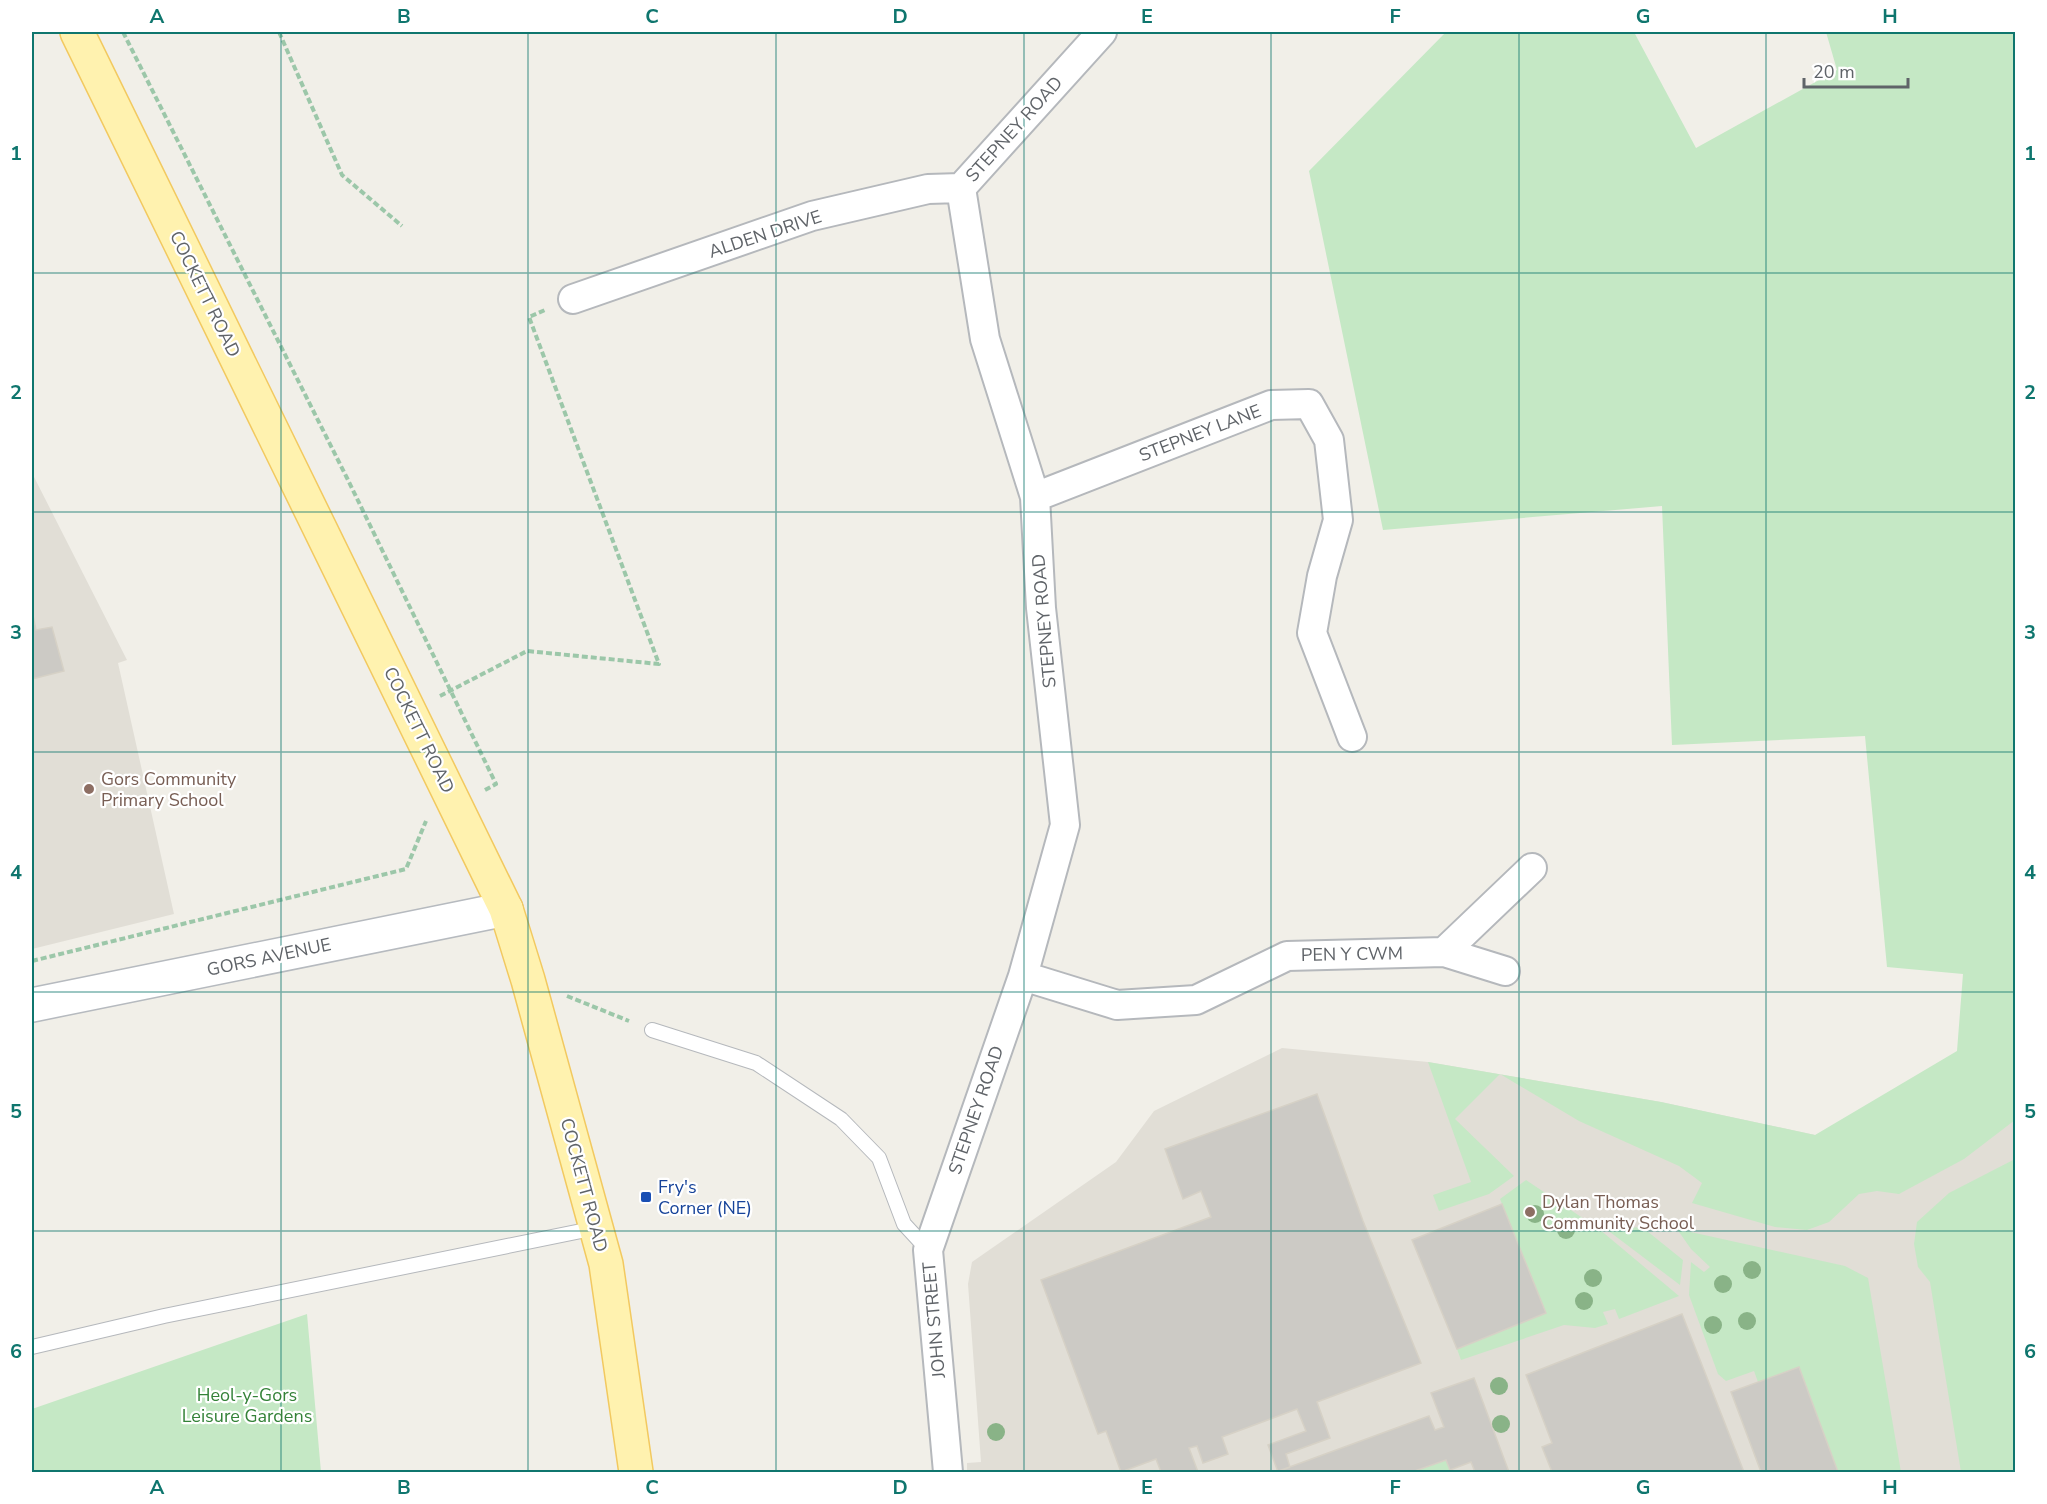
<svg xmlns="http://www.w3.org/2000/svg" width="2047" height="1504" font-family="'Nunito Sans',sans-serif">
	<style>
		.education { fill: #e1ded6 }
		.green { fill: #c5e8c5 }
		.building { fill: #cccac5; stroke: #d6d1c6; stroke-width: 1.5 }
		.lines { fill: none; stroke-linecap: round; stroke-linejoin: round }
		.lane-casing { stroke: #b5b8bc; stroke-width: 16 }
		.street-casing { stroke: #b5b8bc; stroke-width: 32 }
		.secondary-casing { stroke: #b6babf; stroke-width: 36 }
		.primary-casing { stroke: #f2c960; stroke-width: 36 }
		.path { stroke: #9cc7a9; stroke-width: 4; stroke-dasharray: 6 3; stroke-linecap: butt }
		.lane { stroke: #fff; stroke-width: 14 }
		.street { stroke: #fff; stroke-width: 28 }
		.secondary { stroke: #fff; stroke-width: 33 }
		.primary { stroke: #fff2af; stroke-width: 33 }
		.tree { fill: #89b387 }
		.grid { fill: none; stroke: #0f766e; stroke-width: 1.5; stroke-opacity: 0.55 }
		.education-dot { fill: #8d6e63; stroke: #fff; stroke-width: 2 }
		.transit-dot { fill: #1a4fb4; stroke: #fff; stroke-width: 2 }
		.labels { text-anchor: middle; stroke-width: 4.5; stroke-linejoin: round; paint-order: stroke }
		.street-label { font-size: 18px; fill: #5f6368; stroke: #fff }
		.education-label { font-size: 18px; fill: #785e54; stroke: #fff; text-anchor: start }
		.transit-label { font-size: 18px; fill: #164399; stroke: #fff; text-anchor: start }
		.park-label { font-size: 18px; fill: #348238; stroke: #fff }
		.neatline { fill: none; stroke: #0f766e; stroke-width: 2 }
		.grid-label { font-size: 20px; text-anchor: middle; font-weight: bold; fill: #0f766e }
	</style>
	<rect width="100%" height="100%" fill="#f1efe8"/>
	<!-- education -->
	<path class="education" d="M32,473L127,660L118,663L174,914L32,949Z
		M1282,1048L1428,1062L1661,1102L1908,1155L2015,1085V1472H967V1463L981,1462L968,1284L972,1262L1116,1162L1154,1111Z"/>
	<!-- green -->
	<path class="green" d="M1446,32H1634L1696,148L1837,70L1826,32H2015V1120L1964,1159L1899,1194L1877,1191L1859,1194L1829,1222L1807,1230L1775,1227L1692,1203L1702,1183L1679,1166L1579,1121L1500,1074L1455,1119L1514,1176L1489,1194L1439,1211L1433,1195L1471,1182L1428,1062L1661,1102L1815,1135L1957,1051L1963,974L1887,967L1865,736L1672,745L1662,506L1383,530L1309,171Z
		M2015,1159V1472H1961L1930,1282L1918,1267L1914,1244L1917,1222L1949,1193Z
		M1526,1180L1599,1229L1679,1296L1619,1319L1615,1309L1603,1312L1608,1324L1595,1328L1564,1325L1461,1360L1457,1349L1546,1313L1500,1199Z
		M1642,1227L1683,1260L1680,1285L1606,1229Z
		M1677,1229L1845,1266L1868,1278L1901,1472H1838L1799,1367L1758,1382L1754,1371L1726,1381L1718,1374L1689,1295L1691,1262L1704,1272L1710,1267L1691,1249Z
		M307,1314L321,1472H32V1409Z
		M1446,1460L1450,1470L1443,1472H1412Z"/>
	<!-- building -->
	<path class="building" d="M32,611L36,630L52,627L64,671L32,679Z
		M1317,1094L1363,1221L1421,1363L1317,1402L1330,1438L1286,1454L1290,1467L1278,1472L1268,1445L1306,1431L1297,1409L1222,1437L1228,1454L1203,1463L1197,1446L1189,1448L1198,1472H1161L1156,1459L1121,1472L1106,1431L1098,1434L1041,1280L1211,1217L1201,1191L1183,1199L1165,1149Z
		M1502,1204L1546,1313L1457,1349L1412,1240Z
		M1682,1314L1744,1472H1552L1542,1447L1552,1443L1526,1375Z
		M1799,1367L1838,1472H1761L1731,1392Z
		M1474,1378L1509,1472H1475L1471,1462L1450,1470L1446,1460L1412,1472H1276L1429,1416L1435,1430L1444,1427L1431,1393Z"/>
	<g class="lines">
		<!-- lane casing -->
		<g class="lane-casing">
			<path id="lane" d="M652,1030L756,1063L841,1119L879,1158L904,1224L928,1250
				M32,1347L164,1316L596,1228"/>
		</g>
		<!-- street casing -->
		<g class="street-casing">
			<path id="street" d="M573,299L812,216L928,189L961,188
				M1035,497L1271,405L1309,404L1329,440L1338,520L1322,576L1312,633L1352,737
				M1444,952L1532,868
				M1023,976L1117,1005L1196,1000L1287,956L1444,952L1505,971
				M948,1472L928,1250L1023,976L1065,825L1041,608L1035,497L985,339L961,188L1102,32"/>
		</g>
		<!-- secondary casing -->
		<g class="secondary-casing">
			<path id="secondary" d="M32,1005L506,909"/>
		</g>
		<!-- primary casing -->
		<g class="primary-casing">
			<path id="primary" d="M77,32L506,909L528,980L606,1264L636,1472"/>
		</g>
		<!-- path -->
		<path class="path" d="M123,32L347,478L496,784L485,790
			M279,32L342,175L402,226
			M440,696L527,651L659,664L529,317L545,310
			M32,961L406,869L426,821
			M567,996L629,1021"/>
		<!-- lane -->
		<use href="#lane" class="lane"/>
		<!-- street -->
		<use href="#street" class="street"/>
		<!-- secondary -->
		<use href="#secondary" class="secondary"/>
		<!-- primary -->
		<use href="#primary" class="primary"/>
	</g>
	<!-- trees -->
	<g class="tree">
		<circle cx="1535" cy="1214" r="9"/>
		<circle cx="1566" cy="1230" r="9"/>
		<circle cx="1752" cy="1270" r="9"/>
		<circle cx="1593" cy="1278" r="9"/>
		<circle cx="1723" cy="1284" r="9"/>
		<circle cx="1584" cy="1301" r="9"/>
		<circle cx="1747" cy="1321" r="9"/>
		<circle cx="1713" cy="1325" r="9"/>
		<circle cx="1499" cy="1386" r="9"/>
		<circle cx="1501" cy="1424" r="9"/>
		<circle cx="996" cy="1432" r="9"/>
	</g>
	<!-- grid -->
	<path class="grid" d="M281,32V1472M528,32V1472M776,32V1472M1024,32V1472M1271,32V1472M1519,32V1472M1766,32V1472M32,273H2016M32,512H2016M32,752H2016M32,992H2016M32,1231H2016"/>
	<!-- markers -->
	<g class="education-dot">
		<circle cx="89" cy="789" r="6"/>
		<circle cx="1530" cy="1212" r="6"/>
	</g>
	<rect class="transit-dot" x="640" y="1191" width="12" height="12" rx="3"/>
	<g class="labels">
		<!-- street labels -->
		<g class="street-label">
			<text transform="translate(1014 129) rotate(-48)" y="6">STEPNEY ROAD</text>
			<text transform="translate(765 234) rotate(-18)" y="6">ALDEN DRIVE</text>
			<text transform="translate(205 294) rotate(64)" y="6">COCKETT ROAD</text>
			<text transform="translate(1200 433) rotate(-21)" y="6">STEPNEY LANE</text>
			<text transform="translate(1044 621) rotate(-95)" y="6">STEPNEY ROAD</text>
			<text transform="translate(419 730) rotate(64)" y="6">COCKETT ROAD</text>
			<text transform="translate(1352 954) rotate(-1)" y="6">PEN Y CWM</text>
			<text transform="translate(269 957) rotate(-12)" y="6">GORS AVENUE</text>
			<text transform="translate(976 1110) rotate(-71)" y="6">STEPNEY ROAD</text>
			<text transform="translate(584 1185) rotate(75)" y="6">COCKETT ROAD</text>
			<text transform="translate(934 1320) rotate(-95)" y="6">JOHN STREET</text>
		</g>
		<!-- education labels -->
		<g class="education-label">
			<text x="101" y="785">Gors Community<tspan x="101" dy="21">Primary School</tspan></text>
			<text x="1542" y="1208">Dylan Thomas<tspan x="1542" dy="21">Community School</tspan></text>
		</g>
		<!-- transit labels -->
		<g class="transit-label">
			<text x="658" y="1193">Fry's<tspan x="658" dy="21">Corner (NE)</tspan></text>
		</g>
		<!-- park labels -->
		<g class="park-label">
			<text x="247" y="1401">Heol-y-Gors<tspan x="247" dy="21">Leisure Gardens</tspan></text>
		</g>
	</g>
	<!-- border -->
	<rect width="2047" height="1504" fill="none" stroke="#ffffff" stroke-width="66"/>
	<!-- scale -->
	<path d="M1804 78v9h104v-9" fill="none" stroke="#5f6368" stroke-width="3"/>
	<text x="1813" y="78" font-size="18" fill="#5f6368" stroke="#ffffff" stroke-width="4.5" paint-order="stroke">20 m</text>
	<rect x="33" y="33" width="1981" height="1438" class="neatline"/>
	<g class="grid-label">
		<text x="157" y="23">A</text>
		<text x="404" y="23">B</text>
		<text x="652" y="23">C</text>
		<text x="900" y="23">D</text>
		<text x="1147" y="23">E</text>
		<text x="1395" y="23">F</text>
		<text x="1643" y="23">G</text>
		<text x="1890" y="23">H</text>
		<text x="16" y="160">1</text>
		<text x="2030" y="160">1</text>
		<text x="16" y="399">2</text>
		<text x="2030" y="399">2</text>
		<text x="16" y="639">3</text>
		<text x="2030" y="639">3</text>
		<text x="16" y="879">4</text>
		<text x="2030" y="879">4</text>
		<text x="16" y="1118">5</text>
		<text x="2030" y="1118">5</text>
		<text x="16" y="1358">6</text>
		<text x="2030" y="1358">6</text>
		<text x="157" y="1494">A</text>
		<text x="404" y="1494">B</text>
		<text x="652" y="1494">C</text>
		<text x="900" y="1494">D</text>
		<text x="1147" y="1494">E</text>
		<text x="1395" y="1494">F</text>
		<text x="1643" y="1494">G</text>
		<text x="1890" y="1494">H</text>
	</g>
</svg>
